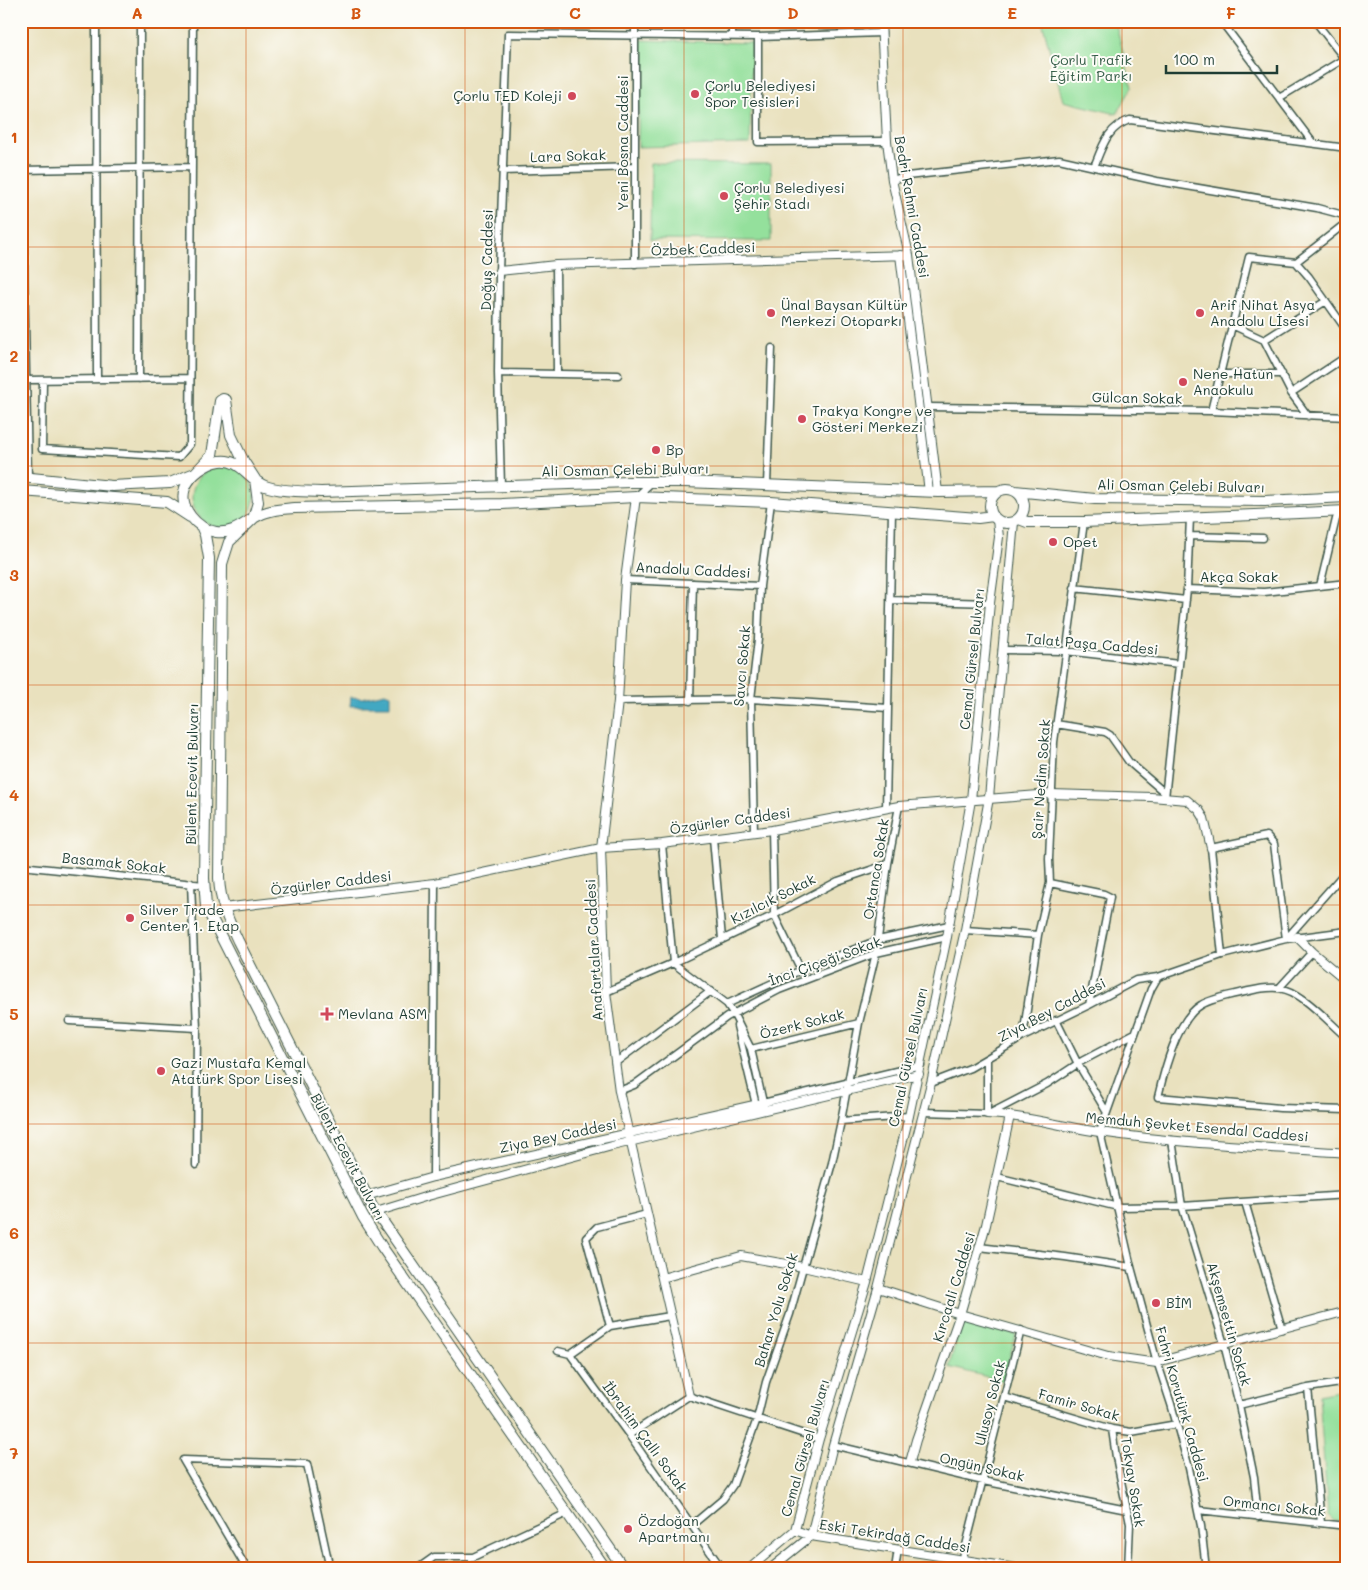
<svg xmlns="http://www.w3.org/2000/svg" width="1368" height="1590" font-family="Mali,sans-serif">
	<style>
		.green { fill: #94e09c; stroke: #5a8e68 }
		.water { fill: #42a8c2; stroke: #30727b }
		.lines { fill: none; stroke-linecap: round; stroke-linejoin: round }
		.minor-casing { stroke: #3d5649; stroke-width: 9 }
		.tertiary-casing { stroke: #3d5649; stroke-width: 10 }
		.primary-casing { stroke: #3d5649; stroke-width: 12 }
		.minor { stroke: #fff; stroke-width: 6 }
		.tertiary { stroke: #fff; stroke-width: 8 }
		.primary { stroke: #fff; stroke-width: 10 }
		.grid { fill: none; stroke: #d45610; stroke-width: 1; stroke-opacity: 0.55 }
		.poi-dot { fill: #d1495b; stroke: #fdfcf7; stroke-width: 2 }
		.labels { text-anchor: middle; stroke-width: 4; stroke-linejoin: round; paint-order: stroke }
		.park-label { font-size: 14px; fill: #365e49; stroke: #fdfcf7 }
		.poi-label { font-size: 14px; fill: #1f3d34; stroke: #fdfcf7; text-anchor: start }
		.street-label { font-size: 14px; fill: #1f3d34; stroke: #fdfcf7 }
		.neatline { fill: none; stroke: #d45610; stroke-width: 2 }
		.grid-label { font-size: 16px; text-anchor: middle; font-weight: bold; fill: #d45610 }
	</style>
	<rect width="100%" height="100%" fill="#fdfcf7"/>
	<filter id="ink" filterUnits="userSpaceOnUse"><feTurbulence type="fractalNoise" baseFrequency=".02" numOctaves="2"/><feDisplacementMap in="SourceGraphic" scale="10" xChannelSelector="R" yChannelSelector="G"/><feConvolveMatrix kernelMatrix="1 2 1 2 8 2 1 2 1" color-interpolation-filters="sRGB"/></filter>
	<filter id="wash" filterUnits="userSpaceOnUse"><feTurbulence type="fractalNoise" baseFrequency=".0096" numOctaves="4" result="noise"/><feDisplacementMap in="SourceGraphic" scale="20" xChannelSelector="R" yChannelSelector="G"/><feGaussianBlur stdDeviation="1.12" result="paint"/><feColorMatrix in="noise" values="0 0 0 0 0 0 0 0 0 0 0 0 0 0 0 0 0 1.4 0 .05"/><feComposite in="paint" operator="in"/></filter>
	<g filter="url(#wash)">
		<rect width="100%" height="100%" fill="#e9e1be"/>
		<!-- green -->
		<path class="green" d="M1042,21H1115L1132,87L1117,114L1063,101Z
			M639,40L752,43L750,144L638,147Z
			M651,163L771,164V241L650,240Z
			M192 497a31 31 0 1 1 62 0a31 31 0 1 1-62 0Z
			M962,1320L1016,1335L1003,1381L949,1367Z
			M1347,1389V1523L1334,1521L1328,1515L1319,1395Z"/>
		<!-- water -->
		<path class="water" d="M385,693L390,695V706H350L351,697L362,698Z"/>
	</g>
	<g filter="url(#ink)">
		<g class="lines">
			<!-- minor casing -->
			<g class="minor-casing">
				<path id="minor" d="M96,21L97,379
					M635,21V264
					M732,21V36
					M1221,21L1313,143
					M1315,21L1347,62
					M758,37V142L887,141
					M1279,98L1347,57
					M21,112L28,477
					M1094,167C1102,147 1108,126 1130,120L1347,148
					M22,170L192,167
					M502,171L635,167
					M892,180L907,176L1059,159L1157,181L1317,208L1347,216
					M1296,262L1347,222
					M556,265L557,374
					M1232,325L1264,340L1326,301
					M1264,340L1291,393L1308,416
					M498,373L618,375
					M1220,374H1282
					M139,379L140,21
					M26,380L190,378
					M43,380L42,449L179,457L190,444L193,21
					M1291,393L1347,356
					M927,407L1211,411L1347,417
					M1211,411L1249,257L1296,262L1309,277L1347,331
					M767,485L772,348
					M501,486L498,373L499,271L508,34L758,37L882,33
					M636,497L652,482
					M1190,536L1263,538
					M625,580L760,586
					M1320,586L1336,519L1339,512
					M1074,588L1186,600
					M1187,589L1264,592L1347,583
					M890,600L990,603
					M1002,650L1065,651L1179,664
					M618,701L751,699L888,708
					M690,701L693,583
					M1056,724L1105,732L1110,735L1129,762L1165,793
					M1165,798L1187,589L1190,517
					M886,808L892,511
					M772,830L774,915L802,972
					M754,832L751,699L758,639L760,586L771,502
					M713,838L722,939
					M662,844L673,963
					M21,866L204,885
					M191,883L197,1028
					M1050,883L1104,894L1110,897L1089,1005
					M965,930L1038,935
					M1286,939L1347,870
					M1222,955L1211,848L1267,836L1274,844L1286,939
					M673,963L727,1004L733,1013L751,1049L764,1107
					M1280,987L1312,952
					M606,992L673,963L774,915L838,881L888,864
					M727,1004L801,970L878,940L949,925
					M1056,1020L1078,1064L1106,1111
					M69,1021L197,1028L196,1165
					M737,1026L757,1109
					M1023,1037L1038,935L1050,883L1049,859L1054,742L1084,522
					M1347,1038C1332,1025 1313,1004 1297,995C1282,985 1266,987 1249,991C1236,994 1212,998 1201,1005C1177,1019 1164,1071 1158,1097L1280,1108L1347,1110
					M751,1049L859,1023
					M615,1063L711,991
					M931,1083L970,1068L1023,1037L1089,1005L1136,980L1158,977
					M619,1091L634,1085L727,1017L779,990L876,953L947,937
					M763,1103L921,1065
					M924,1112L987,1114V1059
					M989,1114L1047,1084L1082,1061L1135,1033
					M841,1121L909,1116
					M1172,1140L1182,1206L1224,1344L1239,1405L1254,1477L1258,1517
					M433,1177L435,883
					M997,1177L1118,1207L1182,1206L1347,1195
					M1245,1202L1282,1329
					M979,1247L1065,1257L1131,1267
					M610,1326L586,1238L597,1227L647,1214
					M558,1351L570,1354L629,1435L722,1569
					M570,1354L610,1326L670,1316
					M1308,1388L1321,1523
					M1004,1397L1112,1429L1131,1432L1177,1424
					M1239,1405L1308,1388L1347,1382
					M1112,1429L1116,1457L1130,1524L1128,1569
					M629,1435L689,1396L819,1439
					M833,1445L983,1481L1127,1510
					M1198,1510L1347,1526
					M692,1525L723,1499L733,1485L757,1419L766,1382L790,1314L832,1163L841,1121L859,1023L876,953L888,864L899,806
					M247,1569L183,1460L307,1464L330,1569
					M417,1569L434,1557H473L567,1513
					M895,1569L898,1549
					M960,1569L1021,1330
					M1206,1569L1201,1526L1189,1468L1171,1404L1155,1355L1131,1267L1100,1132L1151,989L1158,977L1222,955L1286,939L1347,931"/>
			</g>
			<!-- tertiary casing -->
			<g class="tertiary-casing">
				<path id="tertiary" d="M881,21L887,141L892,180L909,255L938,492
					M900,255L929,492
					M499,271L556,265L909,255
					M636,497L625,580L618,701L601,848L606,992L619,1091L689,1396
					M223,908L435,883L601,848L662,844L772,830L899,806L1051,794L1151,797L1187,800L1199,810L1204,818L1211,848
					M1297,937L1312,952L1347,981
					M987,1114C1025,1115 1062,1127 1100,1132C1181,1144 1265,1147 1347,1153
					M366,1196L433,1177L763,1103
					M376,1212L428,1196L612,1146L919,1074
					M662,1278L741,1256L803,1267L867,1282
					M878,1288L960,1314L1108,1356L1157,1363
					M1157,1362L1347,1311
					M910,1462L916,1440L961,1311L986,1225L1010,1116
					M795,1530L811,1536L1022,1569
					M749,1569L795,1530L819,1439L867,1282L909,1116L947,937L971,800L990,603L999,537L997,520
					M770,1569L811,1536L833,1445L878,1288L931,1083L965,930L989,798L1014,522"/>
			</g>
			<!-- primary casing -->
			<g class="primary-casing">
				<path id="primary" d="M21,477L112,486L170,483L195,473L212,455L220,401L223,399L226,400L231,435L244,462L255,479L258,502L253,519L229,542L222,564L219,878C220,902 228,920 238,941L372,1206L624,1569
					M990 506a17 17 0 1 1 34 0a17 17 0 1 1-34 0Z
					M21,491L167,502L190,517
					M1015,491L1095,499L1265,501L1347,497
					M993,516L978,518L771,502L636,497L502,504L294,508C285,509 276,509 267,512C248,517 238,535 216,532C197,529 178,508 185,488C190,475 206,463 220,461C240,458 249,480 265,486C282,492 303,491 321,492L630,482H685L938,492L999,491
					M1019,519L1027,522H1084L1347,511
					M202,528L205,535L209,558L204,878L206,907L363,1217L382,1247L606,1569"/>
			</g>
			<!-- minor -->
			<use href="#minor" class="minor"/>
			<!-- tertiary -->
			<use href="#tertiary" class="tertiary"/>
			<!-- primary -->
			<use href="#primary" class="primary"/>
		</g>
	</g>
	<!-- grid -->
	<path class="grid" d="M246,21V1569M465,21V1569M684,21V1569M903,21V1569M1122,21V1569M21,247H1347M21,466H1347M21,685H1347M21,905H1347M21,1124H1347M21,1343H1347"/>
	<!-- markers -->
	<g class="poi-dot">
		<circle cx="695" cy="94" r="5"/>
		<circle cx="572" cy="96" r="5"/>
		<circle cx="724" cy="196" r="5"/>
		<circle cx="771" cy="313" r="5"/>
		<circle cx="1200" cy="313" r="5"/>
		<circle cx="1183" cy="382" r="5"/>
		<circle cx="802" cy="419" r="5"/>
		<circle cx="656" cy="450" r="5"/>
		<circle cx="1053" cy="542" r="5"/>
		<circle cx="130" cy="918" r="5"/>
		<path d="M324.5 1006.5h5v5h5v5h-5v5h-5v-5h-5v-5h5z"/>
		<circle cx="161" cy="1071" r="5"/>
		<circle cx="1156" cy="1303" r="5"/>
		<circle cx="628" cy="1529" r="5"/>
	</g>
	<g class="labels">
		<!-- park labels -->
		<g class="park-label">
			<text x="1091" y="65">Çorlu Trafik<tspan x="1091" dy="16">Eğitim Parkı</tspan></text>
		</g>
		<!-- poi labels -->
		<g class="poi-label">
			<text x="705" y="91">Çorlu Belediyesi<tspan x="705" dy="16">Spor Tesisleri</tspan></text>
			<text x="562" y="101" text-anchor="end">Çorlu TED Koleji</text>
			<text x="734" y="193">Çorlu Belediyesi<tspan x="734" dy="16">Şehir Stadı</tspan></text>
			<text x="781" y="310">Ünal Baysan Kültür<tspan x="781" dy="16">Merkezi Otoparkı</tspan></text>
			<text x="1210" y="310">Arif Nihat Asya<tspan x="1210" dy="16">Anadolu Lİsesi</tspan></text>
			<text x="1193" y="379">Nene Hatun<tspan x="1193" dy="16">Anaokulu</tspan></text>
			<text x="812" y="416">Trakya Kongre ve<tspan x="812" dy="16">Gösteri Merkezi</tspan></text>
			<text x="666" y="455">Bp</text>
			<text x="1063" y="547">Opet</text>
			<text x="140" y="915">Silver Trade<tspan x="140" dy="16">Center 1. Etap</tspan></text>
			<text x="338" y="1019">Mevlana ASM</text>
			<text x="171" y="1068">Gazi Mustafa Kemal<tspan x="171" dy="16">Atatürk Spor Lisesi</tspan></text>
			<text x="1166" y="1308">BİM</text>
			<text x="638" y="1526">Özdoğan<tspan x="638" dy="16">Apartmanı</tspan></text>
		</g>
		<!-- street labels -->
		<g class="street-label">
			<text transform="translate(623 143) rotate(-90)" y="5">Yeni Bosna Caddesi</text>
			<text transform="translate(568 156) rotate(-2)" y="5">Lara Sokak</text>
			<text transform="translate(912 207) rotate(80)" y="5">Bedri Rahmi Caddesi</text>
			<text transform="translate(703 249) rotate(-2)" y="5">Özbek Caddesi</text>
			<text transform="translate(487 260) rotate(-89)" y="5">Doğuş Caddesi</text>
			<text transform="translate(1137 398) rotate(1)" y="5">Gülcan Sokak</text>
			<text transform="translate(625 470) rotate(-1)" y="5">Ali Osman Çelebi Bulvarı</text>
			<text transform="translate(1181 486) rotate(1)" y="5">Ali Osman Çelebi Bulvarı</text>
			<text transform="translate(693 570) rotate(3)" y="5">Anadolu Caddesi</text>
			<text x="1239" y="582">Akça Sokak</text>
			<text transform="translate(1092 644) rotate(5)" y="5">Talat Paşa Caddesi</text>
			<text transform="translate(972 659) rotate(-84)" y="5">Cemal Gürsel Bulvarı</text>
			<text transform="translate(742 666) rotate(-85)" y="5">Savcı Sokak</text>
			<text transform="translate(192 774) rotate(-89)" y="5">Bülent Ecevit Bulvarı</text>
			<text transform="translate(1041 779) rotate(-86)" y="5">Şair Nedim Sokak</text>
			<text transform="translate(730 821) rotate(-8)" y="5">Özgürler Caddesi</text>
			<text transform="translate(114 863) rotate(6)" y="5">Basamak Sokak</text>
			<text transform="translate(876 869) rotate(-81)" y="5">Ortanca Sokak</text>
			<text transform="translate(331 883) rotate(-7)" y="5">Özgürler Caddesi</text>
			<text transform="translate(773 899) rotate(-27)" y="5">Kızılcık Sokak</text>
			<text transform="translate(594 950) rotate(-93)" y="5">Anafartalar Caddesi</text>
			<text transform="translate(825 961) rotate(-20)" y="5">İnci Çiçeği Sokak</text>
			<text transform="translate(1052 1010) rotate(-28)" y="5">Ziya Bey Caddesi</text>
			<text transform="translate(802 1024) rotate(-14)" y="5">Özerk Sokak</text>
			<text transform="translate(908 1057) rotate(-78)" y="5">Cemal Gürsel Bulvarı</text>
			<text transform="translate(1197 1127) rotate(5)" y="5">Memduh Şevket Esendal Caddesi</text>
			<text transform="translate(558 1136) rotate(-12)" y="5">Ziya Bey Caddesi</text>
			<text transform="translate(348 1157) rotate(62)" y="5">Bülent Ecevit Bulvarı</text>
			<text transform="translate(954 1287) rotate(-73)" y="5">Kırcaali Caddesi</text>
			<text transform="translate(776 1310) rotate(-73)" y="5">Bahar Yolu Sokak</text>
			<text transform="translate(1229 1324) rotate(74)" y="5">Akşemsettin Sokak</text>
			<text transform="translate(990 1403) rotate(-76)" y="5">Ulusoy Sokak</text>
			<text transform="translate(1182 1404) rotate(74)" y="5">Fahri Korutürk Caddesi</text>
			<text transform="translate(1079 1405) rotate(16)" y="5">Famir Sokak</text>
			<text transform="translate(645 1437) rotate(54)" y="5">İbrahim Çallı Sokak</text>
			<text transform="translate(805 1448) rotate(-74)" y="5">Cemal Gürsel Bulvarı</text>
			<text transform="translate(982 1467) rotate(13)" y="5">Ongün Sokak</text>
			<text transform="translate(1133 1482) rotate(81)" y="5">Tokyay Sokak</text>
			<text transform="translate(1274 1506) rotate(6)" y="5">Ormancı Sokak</text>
			<text transform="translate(895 1536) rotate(9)" y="5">Eski Tekirdağ Caddesi</text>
		</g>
	</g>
	<!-- margin -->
	<rect width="1368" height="1590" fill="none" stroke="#fdfcf7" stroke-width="55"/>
	<!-- scale -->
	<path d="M1166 65v8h111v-8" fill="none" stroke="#1f3d34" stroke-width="2.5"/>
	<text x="1173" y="65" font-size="15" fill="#1f3d34" stroke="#fdfcf7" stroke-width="4" paint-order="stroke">100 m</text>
	<rect x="28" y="28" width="1312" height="1534" class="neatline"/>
	<g class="grid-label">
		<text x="137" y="19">A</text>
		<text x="356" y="19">B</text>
		<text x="575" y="19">C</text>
		<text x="793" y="19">D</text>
		<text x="1012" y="19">E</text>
		<text x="1231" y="19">F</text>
		<text x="14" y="143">1</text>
		<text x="14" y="362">2</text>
		<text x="14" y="581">3</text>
		<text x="14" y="801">4</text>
		<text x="14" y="1020">5</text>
		<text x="14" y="1239">6</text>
		<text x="14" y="1459">7</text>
	</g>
</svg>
